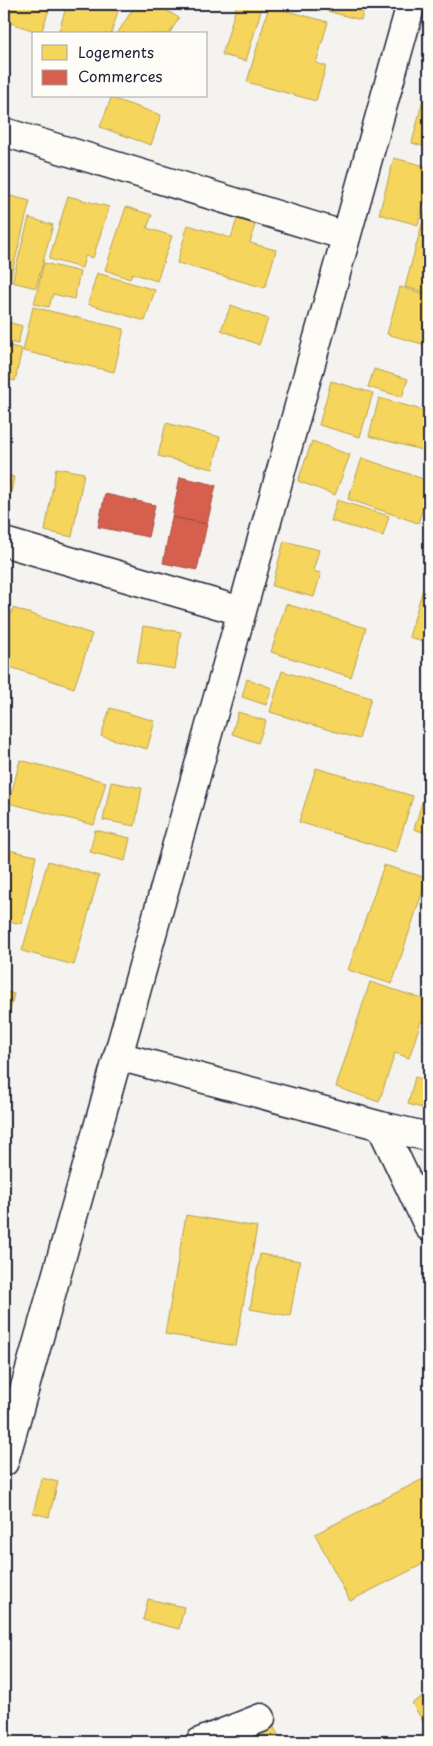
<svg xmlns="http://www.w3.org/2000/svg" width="433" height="1746" font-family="'Playpen Sans',sans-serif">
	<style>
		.homes { fill: #f6d55c; stroke: #b69f52 }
		.shops { fill: #d6604d; stroke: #a04d48 }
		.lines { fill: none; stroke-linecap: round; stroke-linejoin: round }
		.street-casing { stroke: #22223b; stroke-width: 31 }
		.secondary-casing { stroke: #22223b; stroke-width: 31 }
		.street { stroke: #fdfcf7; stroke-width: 28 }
		.secondary { stroke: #fdfcf7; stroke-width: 28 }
	</style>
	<rect width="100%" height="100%" fill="#f4f3ef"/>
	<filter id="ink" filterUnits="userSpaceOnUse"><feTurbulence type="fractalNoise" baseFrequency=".02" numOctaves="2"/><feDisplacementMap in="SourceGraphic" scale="10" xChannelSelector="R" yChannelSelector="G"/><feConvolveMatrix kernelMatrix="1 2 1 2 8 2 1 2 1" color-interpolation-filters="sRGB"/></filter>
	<g filter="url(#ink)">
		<!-- homes -->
		<path class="homes" d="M5,4H51L41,33L4,21Z
			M67,4H120L111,34H58Z
			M136,4H156L179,18L169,34H117Z
			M237,4H263L246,61L222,55Z
			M330,4H365L361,20L327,11Z
			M269,6L328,22L316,63L326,66L316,101L247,82Z
			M111,98L161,115L151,145L100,127Z
			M423,99L429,101V148L412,143Z
			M394,158L429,167V185L418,225L379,214Z
			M4,194L10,195L4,219Z
			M11,196L30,201L10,280L4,278V225Z
			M68,196L109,207L93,258L85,256L82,268L49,259Z
			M429,198V293L405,287Z
			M126,207L152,215L147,228L172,236L157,281L132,273L130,279L105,270Z
			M29,218L53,225L36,288L12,282Z
			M237,219L255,224L250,243L276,250L265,288L177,263L188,225L231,238Z
			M44,263L80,272L74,299L53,294L49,307L34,304Z
			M97,273L155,290L145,321L88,304Z
			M400,287L429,295V346L387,334Z
			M231,305L268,319L259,345L221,330Z
			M33,307L124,329L114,372L23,351Z
			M4,321L22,326L18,344L4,341Z
			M4,344L22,349L15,381L4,378Z
			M374,369L408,379L402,397L368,387Z
			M331,381L373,393L360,437L319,425Z
			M379,398L429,412V452L369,436Z
			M166,423L220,437L213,469L158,456Z
			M312,441L350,455L335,495L298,481Z
			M362,458L429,481V489L418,523L348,499Z
			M56,468L84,473L72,537L45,531Z
			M4,475L14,477L7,513L4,512Z
			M337,500L389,516L383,536L331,521Z
			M284,541L319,550L313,571L321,573L314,597L272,586Z
			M426,578L429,579V643L409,637Z
			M286,604L366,628L351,677L271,652Z
			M13,608L92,634L74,688L4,665V637Z
			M143,626L181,632L175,669L137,663Z
			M282,671L371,698L359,739L270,712Z
			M247,679L272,688L266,705L242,697Z
			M110,708L155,721L147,749L101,736Z
			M238,712L266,721L258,743L232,734Z
			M20,760L106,782L94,825L9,803Z
			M316,768L413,796L396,852L299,822Z
			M429,779V834L414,829Z
			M111,782L142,788L135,826L103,820Z
			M95,830L130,838L125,861L90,852Z
			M4,849L36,856L22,924L4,920Z
			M48,861L99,876L74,965L22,951Z
			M384,865L427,878L392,984L348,970Z
			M370,982L429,1001V1024L421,1021L409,1058L395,1053L379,1102L336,1087Z
			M4,991L14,994L4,1036Z
			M415,1077L429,1081V1110L408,1104Z
			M186,1215L257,1227L236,1346L165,1334Z
			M260,1254L300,1261L290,1316L250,1309Z
			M429,1476V1561L350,1601L315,1534Z
			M42,1478L58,1482L49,1517L33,1513Z
			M148,1599L184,1607L179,1629L143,1620Z
			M429,1693V1732L412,1703Z
			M272,1724L282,1742H254L251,1735Z"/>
		<!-- shops -->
		<path class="shops" d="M180,477L216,485L207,524L172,517Z
			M105,494L155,505L148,537L98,527Z
			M172,517L207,524L197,570L163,563Z"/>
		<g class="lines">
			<!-- street casing -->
			<g class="street-casing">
				<path id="street" d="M4,132L346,236
					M4,542L241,611
					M118,1056L381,1126
					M429,1137L381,1126L429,1227
					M200,1742L261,1718"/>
			</g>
			<!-- secondary casing -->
			<g class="secondary-casing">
				<path id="secondary" d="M4,1462L118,1056L411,4"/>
			</g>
			<!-- street -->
			<use href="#street" class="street"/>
			<!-- secondary -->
			<use href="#secondary" class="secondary"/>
		</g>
	</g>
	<!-- margin -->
	<rect width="433" height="1746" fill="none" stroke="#fdfcf7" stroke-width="20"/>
	<rect x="10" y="10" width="413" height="1726" fill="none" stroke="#22223b" stroke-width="2" filter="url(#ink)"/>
	<!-- legend -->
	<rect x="32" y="32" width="175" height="65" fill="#fdfcf7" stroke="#a5a5ac"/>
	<rect x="42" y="45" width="25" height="15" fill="#f6d55c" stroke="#a5a5ac"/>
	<text x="78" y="58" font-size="15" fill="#22223b">Logements</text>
	<rect x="42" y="70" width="25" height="15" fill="#d6604d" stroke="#a5a5ac"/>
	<text x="78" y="82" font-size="15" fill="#22223b">Commerces</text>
</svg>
